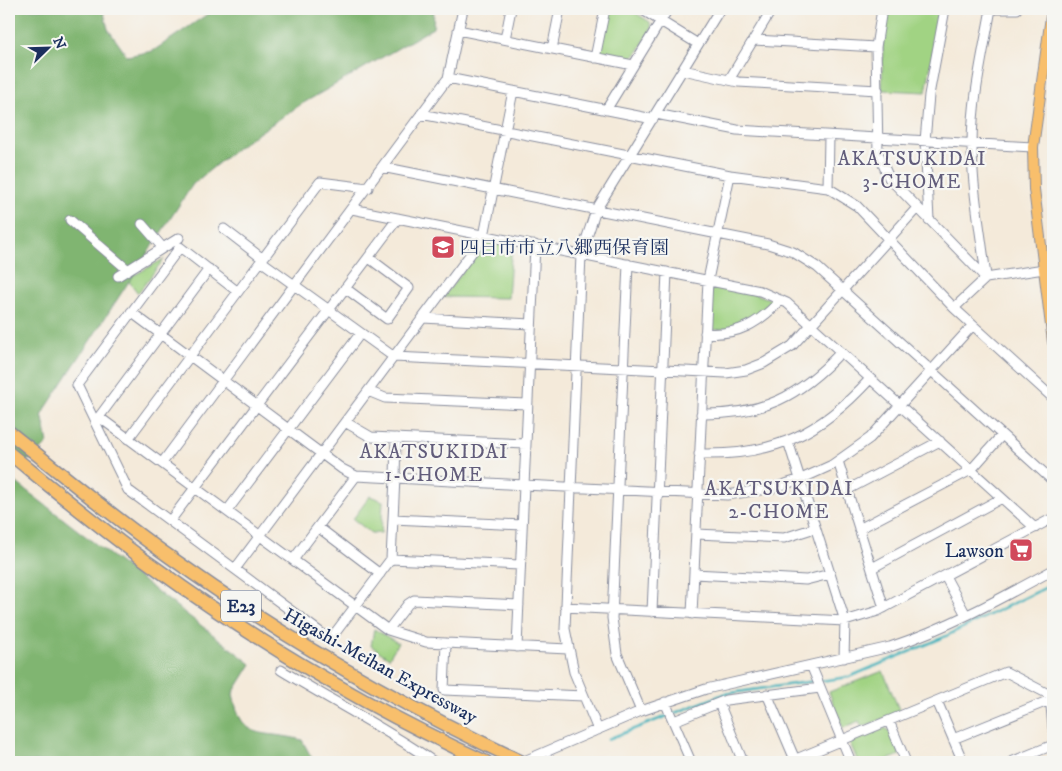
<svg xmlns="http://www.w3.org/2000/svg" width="1062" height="771" font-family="'IM FELL DW Pica','Noto Serif JP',serif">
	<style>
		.green { fill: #a1d383; stroke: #5e8170 }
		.forest { fill: #80b571; stroke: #4e7268 }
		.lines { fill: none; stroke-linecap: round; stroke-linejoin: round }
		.stream { stroke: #46b5bf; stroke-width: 2.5 }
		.minor-casing { stroke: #888c9c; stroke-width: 11 }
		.major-casing { stroke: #888c9c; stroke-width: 12 }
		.highway-casing { stroke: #888c9c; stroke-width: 15 }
		.minor { stroke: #fff; stroke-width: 9 }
		.major { stroke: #f8bf6c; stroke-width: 10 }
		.highway { stroke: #f8bf6c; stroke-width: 12 }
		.labels { text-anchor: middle; stroke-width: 4.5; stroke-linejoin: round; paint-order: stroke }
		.shield { fill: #f6f6f2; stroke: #5d6b8a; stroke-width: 1 }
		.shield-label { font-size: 18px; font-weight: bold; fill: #1b2f5e }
		.poi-label { font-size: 19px; fill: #1b2f5e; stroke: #f6f6f2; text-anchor: start }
		.street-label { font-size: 19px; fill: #1b2f5e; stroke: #f6f6f2 }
		.neighbourhood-label { font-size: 20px; letter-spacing: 1px; fill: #625d7b; stroke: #f6f6f2 }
	</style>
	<rect width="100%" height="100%" fill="#f6f6f2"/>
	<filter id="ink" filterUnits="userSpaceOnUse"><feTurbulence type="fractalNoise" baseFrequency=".02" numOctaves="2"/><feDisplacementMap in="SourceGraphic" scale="10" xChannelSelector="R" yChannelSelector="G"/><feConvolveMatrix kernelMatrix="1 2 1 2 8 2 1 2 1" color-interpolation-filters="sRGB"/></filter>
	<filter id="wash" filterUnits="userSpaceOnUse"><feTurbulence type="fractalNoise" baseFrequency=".0096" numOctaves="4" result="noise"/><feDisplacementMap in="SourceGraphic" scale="20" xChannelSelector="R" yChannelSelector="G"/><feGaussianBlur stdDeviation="1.12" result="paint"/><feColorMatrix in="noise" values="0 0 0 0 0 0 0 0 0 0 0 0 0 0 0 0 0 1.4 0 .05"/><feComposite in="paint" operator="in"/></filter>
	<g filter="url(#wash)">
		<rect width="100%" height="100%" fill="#f4eada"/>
		<!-- green -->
		<path class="green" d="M608,9H629L650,22L652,28C634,57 638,64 602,57L599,51Z
			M890,9L936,10L940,14L926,92L882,90L883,40L886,11Z
			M488,239L512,244L508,298L443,297Z
			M164,259L138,293L127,279Z
			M714,286L756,294L772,300L773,304L739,328L712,330L709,327L711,288Z
			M370,496L383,501L381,533H371L353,519Z
			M374,629L398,643L389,658L371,646Z
			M883,671L900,712L862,727L859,721L843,728L829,692Z
			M885,728L890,731L900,755L882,762H858L850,743Z"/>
		<!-- forest -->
		<path class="forest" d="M9,9H103L108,29L127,56L153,51L215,9H434L433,28L300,105L238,147L193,184L42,414L48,443L34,457L9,470Z
			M9,477L251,664L233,693C241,744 263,729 302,740L314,762H9Z"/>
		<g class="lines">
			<!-- stream -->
			<path class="stream" d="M820,681L849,677L942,638L1053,584
				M608,739L724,694L815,681"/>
		</g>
	</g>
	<g filter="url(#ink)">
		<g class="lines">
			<!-- minor casing -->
			<g class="minor-casing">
				<path id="minor" d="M641,9L698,44
					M882,9L876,47L878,153L889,178L986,278
					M989,9H1017
					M458,30L633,65
					M505,39L511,9
					M754,40L876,47
					M552,49L560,9
					M595,58L605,9
					M683,70L738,82L878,90
					M448,78L653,119
					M729,80L772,9
					M606,110L668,9
					M421,114L730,175L828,188L857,206L954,308L1053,398
					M656,114L737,130L1033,147
					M382,167L768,244L793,252L817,267L1053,481
					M828,188L829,136
					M352,209L760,291L787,303L1035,528
					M70,220L128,270
					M929,220L925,141L929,95L945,9
					M142,224L163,248
					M224,229L263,259
					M1043,260H1053
					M261,261L394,357L726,373L746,370L764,363L792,346L917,208
					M628,264L612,618L617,654L641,711
					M118,276L179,238
					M986,277C981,233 972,189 972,145C972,99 983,53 991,9
					M345,288L387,319L409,288L369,258
					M954,308L986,278L1044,269
					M131,312L342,469L356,476L395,478L391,559L332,637L328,638L128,490L77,385L180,247L238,292
					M423,318L531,324
					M705,333C738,336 759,323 781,300
					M368,391L385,398L527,404
					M701,414C763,415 799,397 841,352
					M99,417L388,630L426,642L568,649
					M94,419L99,417L209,269
					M345,422L371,437L526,444L524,485L395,478L396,438
					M128,439L320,182L368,188
					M788,441L845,621L844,658
					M526,444L535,245
					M699,454C775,456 820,434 870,379
					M838,461L884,608
					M162,463L448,78L463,9
					M847,490L940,441
					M227,511L360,334
					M393,519L522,525
					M170,521L398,218
					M318,527L380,574
					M859,529L971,470L1002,435
					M696,534L784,538L815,528
					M391,559L520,565
					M293,560L356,476
					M872,568L1002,498
					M235,569L484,236L513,91
					M694,574L806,580L830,574
					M945,576L966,615
					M565,607L845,621L878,611L1053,518
					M652,612L667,272
					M692,614L708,280L730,175
					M388,630L408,604L414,600L519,605
					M446,643L444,690L584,696
					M517,647L524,485L727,495L773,488L801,479L832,465L870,438L972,326
					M811,665L851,762
					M281,670C332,701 385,728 434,762
					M767,694L796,762
					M937,701L963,762
					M665,702L691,762
					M719,703L743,762
					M674,721L726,700L820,688
					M889,721L906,762
					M598,730L574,672L565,629L581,255L596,210L720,9
					M953,739L1050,700
					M522,762L641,711L706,689L890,647C947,628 1000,599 1053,570
					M789,762L1006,672L1050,695L1053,728
					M1011,762L1053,745"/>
			</g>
			<!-- major casing -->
			<g class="major-casing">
				<path id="major" d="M1052,9L1033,147L1034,189L1053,342"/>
			</g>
			<!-- highway casing -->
			<g class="highway-casing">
				<path id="highway" d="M9,432C62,474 114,518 170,557C280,636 399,704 522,762
					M9,453C57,492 106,533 157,569C260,644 371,709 486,762"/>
			</g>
			<!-- minor -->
			<use href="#minor" class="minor"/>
			<!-- major -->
			<use href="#major" class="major"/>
			<!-- highway -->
			<use href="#highway" class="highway"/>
		</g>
	</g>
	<!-- icons -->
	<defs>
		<g id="school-square" transform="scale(1.25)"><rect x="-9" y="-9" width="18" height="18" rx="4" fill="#d1495b" stroke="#f6f6f2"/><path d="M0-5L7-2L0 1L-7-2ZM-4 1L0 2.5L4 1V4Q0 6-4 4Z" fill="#fff"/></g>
		<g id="supermarket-square" transform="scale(1.25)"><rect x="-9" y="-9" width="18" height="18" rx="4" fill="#d1495b" stroke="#f6f6f2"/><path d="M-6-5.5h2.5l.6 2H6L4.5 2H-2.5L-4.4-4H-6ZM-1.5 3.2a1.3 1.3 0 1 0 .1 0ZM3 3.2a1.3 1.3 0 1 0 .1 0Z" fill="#fff"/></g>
	</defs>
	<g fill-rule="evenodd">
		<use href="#school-square" x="443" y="247"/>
		<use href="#supermarket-square" x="1021" y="550"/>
	</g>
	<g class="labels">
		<!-- shield labels -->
		<rect class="shield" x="221" y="590.5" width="40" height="31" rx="4"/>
		<g class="shield-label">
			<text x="241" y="612">E23</text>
		</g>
		<!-- poi labels -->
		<g class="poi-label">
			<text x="460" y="254">四日市市立八郷西保育園</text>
			<text x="1004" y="557" text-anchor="end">Lawson</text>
		</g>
		<!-- street labels -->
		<g class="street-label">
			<text transform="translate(381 665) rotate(29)" y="7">Higashi-Meihan Expressway</text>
		</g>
		<!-- neighbourhood labels -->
		<g class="neighbourhood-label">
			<text x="912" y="165">AKATSUKIDAI<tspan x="912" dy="23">3-CHOME</tspan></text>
			<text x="434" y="458">AKATSUKIDAI<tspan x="434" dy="23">1-CHOME</tspan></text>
			<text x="779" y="495">AKATSUKIDAI<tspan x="779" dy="23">2-CHOME</tspan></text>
		</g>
	</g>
	<!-- margin -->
	<rect width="1062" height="771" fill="none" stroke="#f6f6f2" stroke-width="30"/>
	<!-- north arrow -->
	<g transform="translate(48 48) rotate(67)" stroke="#f6f6f2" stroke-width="4" paint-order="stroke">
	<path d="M0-4L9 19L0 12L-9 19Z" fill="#1b2f5e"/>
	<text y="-8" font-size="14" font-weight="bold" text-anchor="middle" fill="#1b2f5e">N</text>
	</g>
</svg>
